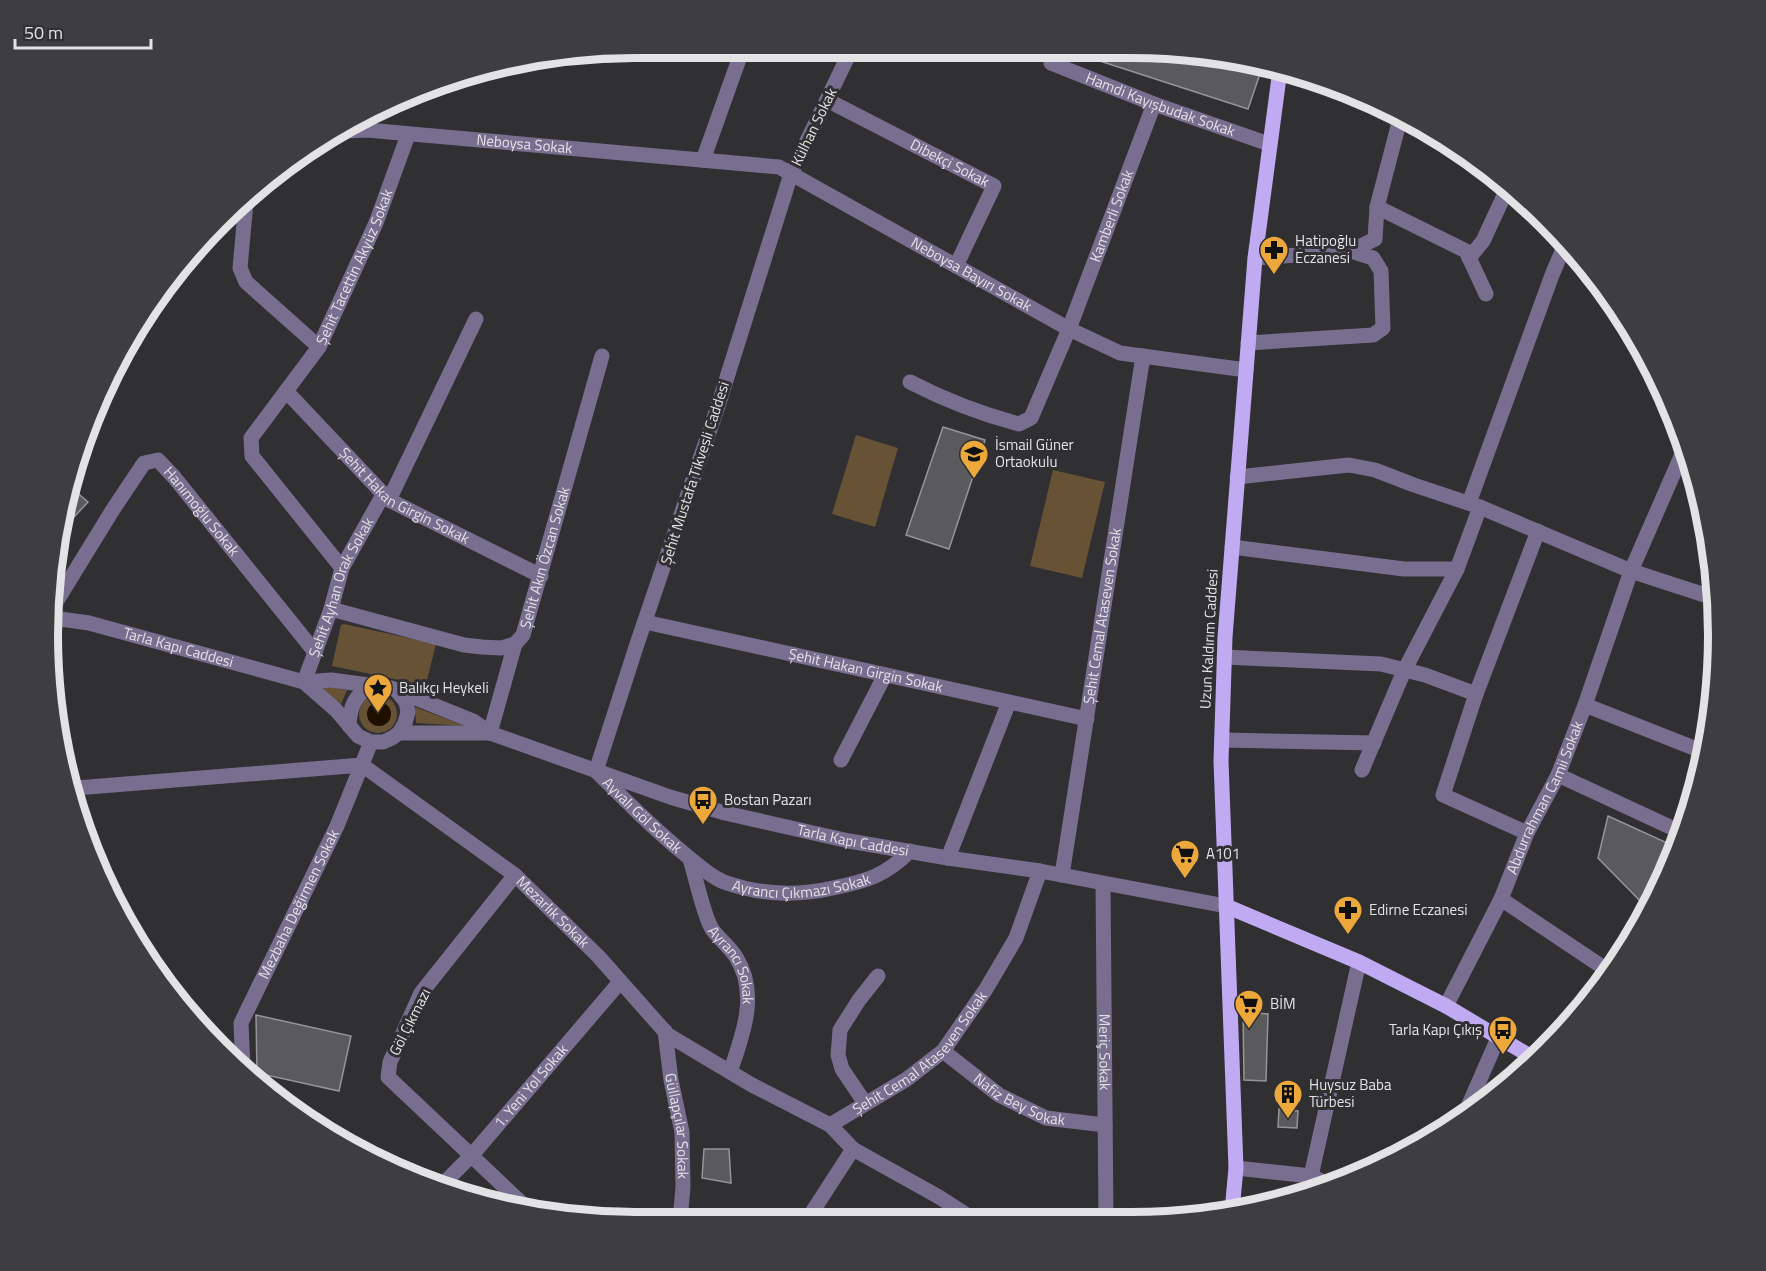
<svg xmlns="http://www.w3.org/2000/svg" width="1766" height="1271" font-family="'Titillium Web',sans-serif">
	<style>
		.green { fill: #675235 }
		.water { fill: #1f0f00 }
		.building { fill: #5a595c; stroke: #959497; stroke-width: 1.5 }
		.lines { fill: none; stroke-linecap: round; stroke-linejoin: round }
		.minor { stroke: #786e90; stroke-width: 15 }
		.major { stroke: #c0abf2; stroke-width: 15 }
		.labels { text-anchor: middle; stroke-width: 6; stroke-linejoin: round; paint-order: stroke }
		.street-label { font-size: 15px; fill: #e3e2e4; stroke: #302f32 }
		.poi-label { font-size: 15px; fill: #e3e2e4; stroke: #302f32; text-anchor: start }
		.rim { fill: none; stroke: #e3e2e4; stroke-width: 8 }
	</style>
	<rect width="100%" height="100%" fill="#302f32"/>
	<!-- green -->
	<path class="green" d="M856,435L898,448L875,527L832,514Z
		M1053,470L1105,482L1082,578L1030,566Z
		M344,624L436,644L425,688L395,679L332,666L341,625Z
		M316,685L347,690L341,704Z
		M359 714a19 19 0 1 1 38 0a19 19 0 1 1-38 0Z
		M415,707L465,726L416,723Z"/>
	<!-- water -->
	<path class="water" d="M367 714a12 12 0 1 1 24 0a12 12 0 1 1-24 0Z"/>
	<!-- building -->
	<path class="building" d="M1070,48H1131L1245,59L1263,65L1248,109L1069,51Z
		M943,427L985,440L949,549L906,535Z
		M74,490L88,502L61,531L70,502Z
		M1608,816L1676,847L1648,909L1598,858Z
		M1243,1012L1268,1014L1266,1081L1244,1080Z
		M256,1015L351,1036L339,1091L257,1073Z
		M1279,1109L1298,1111L1297,1128L1278,1127Z
		M704,1149H729L731,1183L702,1178Z"/>
	<g class="lines">
		<!-- minor -->
		<g class="minor">
			<path d="M705,48L741,55"/>
			<path id="s1" d="M852,48L791,174L718,406L637,644L596,771C626,801 655,830 687,856C698,865 711,877 724,882C760,895 797,896 833,888C867,881 885,876 910,851"/>
			<path id="s2" d="M1051,63L1154,104L1269,144"/>
			<path id="s3" d="M827,100L994,186L956,266"/>
			<path id="s4" d="M345,131L367,130L779,167L1069,329L1120,353L1246,370"/>
			<path d="M703,160L743,48"/>
			<path d="M246,202L240,268L246,282L319,347"/>
			<path d="M1377,207L1466,251L1486,294"/>
			<path d="M1255,258L1351,251L1375,239L1377,207L1401,115"/>
			<path d="M1469,258L1483,241L1508,187"/>
			<path d="M1248,343L1373,335L1383,328L1381,271L1373,258L1351,251"/>
			<path id="s5" d="M910,382C945,400 981,414 1019,424L1031,418L1069,329L1154,104"/>
			<path id="s6" d="M286,391L389,500L541,576"/>
			<path d="M1237,477L1349,465L1375,470L1414,485L1480,507L1631,571L1714,598"/>
			<path d="M389,500L476,319"/>
			<path d="M1469,503L1552,275L1566,242"/>
			<path d="M1232,547L1404,569H1457L1480,507"/>
			<path id="s7" d="M342,568L252,456L251,438L319,347L376,223L408,135"/>
			<path id="s8" d="M53,607L112,511L144,463L158,460L174,477L315,652"/>
			<path id="s9" d="M331,609L464,645L482,647L501,648L515,644L523,635L602,356"/>
			<path id="s10" d="M53,618L89,623L304,682L336,710L358,736L371,742H383L392,738L399,733L405,723L408,712L406,702L398,692"/>
			<path id="s11" d="M645,622L1087,719"/>
			<path d="M1224,657L1381,664L1425,675L1476,694"/>
			<path d="M53,672L61,740"/>
			<path id="s12" d="M304,682L331,680L391,688L473,721L490,733L670,797L725,813L849,841L948,858L1040,871L1226,906"/>
			<path id="s13" d="M304,682L331,609L342,568L383,495"/>
			<path d="M1585,705L1631,571L1686,445"/>
			<path d="M349,726C350,707 354,695 372,686"/>
			<path d="M399,733H490"/>
			<path d="M490,733L515,644"/>
			<path d="M1222,740L1374,743"/>
			<path d="M841,760L885,675"/>
			<path d="M1362,770L1404,671L1457,569"/>
			<path d="M1558,775L1681,832"/>
			<path id="s14" d="M76,788L362,765L515,875L598,956L668,1035L752,1085L830,1125L853,1149L939,1197L973,1219"/>
			<path d="M1527,833L1443,795L1476,694L1538,531"/>
			<path d="M948,858L1009,702"/>
			<path id="s15" d="M690,859C695,875 704,917 712,929C719,939 730,947 736,957C759,993 743,1035 730,1072"/>
			<path d="M515,875L421,993L390,1062L388,1077L530,1211"/>
			<path id="s16" d="M1062,875L1143,356"/>
			<path id="s17" d="M1103,884L1106,1219"/>
			<path d="M1501,899L1610,972"/>
			<path id="s18" d="M1446,1006L1501,899L1527,833L1558,775L1585,705L1704,752"/>
			<path id="s19" d="M665,1031L671,1080L682,1132L683,1187L680,1221"/>
			<path id="s20" d="M943,1051L999,1095L1046,1118L1105,1125"/>
			<path id="s21" d="M243,1069L241,1023L337,826L371,742"/>
			<path d="M865,1103L842,1069L838,1055L840,1030L859,1000L878,976"/>
			<path d="M1467,1109L1498,1038"/>
			<path id="s22" d="M830,1125L907,1079L943,1051L986,989L1016,938L1040,871"/>
			<path d="M1236,1168L1311,1176L1330,1185"/>
			<path d="M1311,1176L1359,962"/>
			<path id="s23" d="M440,1187L472,1155L620,982"/>
			<path d="M807,1220L853,1149"/>
		</g>
		<!-- major -->
		<path class="major" d="M1226,906L1359,962L1446,1006L1535,1059
			M1232,1211L1236,1168L1221,761L1225,637L1255,258L1280,70"/>
	</g>
	<!-- icons -->
	<defs>
		<g id="pharmacy-pin" transform="scale(1.5)"><path d="M0 17L-7.5 6A9.5 9.5 0 1 1 7.5 6Z" fill="#eda83b" stroke="#302f32"/><path d="M-2-6h4v4h4v4h-4v4h-4v-4h-4v-4h4Z" fill="#111"/></g>
		<g id="school-pin" transform="scale(1.5)"><path d="M0 17L-7.5 6A9.5 9.5 0 1 1 7.5 6Z" fill="#eda83b" stroke="#302f32"/><path d="M0-5L7-2L0 1L-7-2ZM-4 1L0 2.5L4 1V4Q0 6-4 4Z" fill="#111"/></g>
		<g id="sight-pin" transform="scale(1.5)"><path d="M0 17L-7.5 6A9.5 9.5 0 1 1 7.5 6Z" fill="#eda83b" stroke="#302f32"/><path d="M0-6L1.8-2.2L6-1.7L2.9 1.2L3.7 5.4L0 3.3L-3.7 5.4L-2.9 1.2L-6-1.7L-1.8-2.2Z" fill="#111"/></g>
		<g id="bus-pin" transform="scale(1.5)"><path d="M0 17L-7.5 6A9.5 9.5 0 1 1 7.5 6Z" fill="#eda83b" stroke="#302f32"/><path d="M-5-6H5V4H4V6H2V4H-2V6H-4V4H-5ZM-3.5-4V0h7V-4ZM-3.5 1.2v1.5H-2V1.2ZM2 1.2v1.5H3.5V1.2Z" fill="#111"/></g>
		<g id="supermarket-pin" transform="scale(1.5)"><path d="M0 17L-7.5 6A9.5 9.5 0 1 1 7.5 6Z" fill="#eda83b" stroke="#302f32"/><path d="M-6-5.5h2.5l.6 2H6L4.5 2H-2.5L-4.4-4H-6ZM-1.5 3.2a1.3 1.3 0 1 0 .1 0ZM3 3.2a1.3 1.3 0 1 0 .1 0Z" fill="#111"/></g>
		<g id="building-pin" transform="scale(1.5)"><path d="M0 17L-7.5 6A9.5 9.5 0 1 1 7.5 6Z" fill="#eda83b" stroke="#302f32"/><path d="M-4-6H4V6H1V3H-1V6H-4ZM-2.5-4.3h1.7v1.8h-1.7ZM.8-4.3h1.7v1.8H.8ZM-2.5-1h1.7V.8h-1.7ZM.8-1h1.7V.8H.8Z" fill="#111"/></g>
	</defs>
	<g fill-rule="evenodd">
		<use href="#pharmacy-pin" x="1274" y="250"/>
		<use href="#school-pin" x="974" y="454"/>
		<use href="#sight-pin" x="378" y="688"/>
		<use href="#bus-pin" x="703" y="800"/>
		<use href="#supermarket-pin" x="1185" y="854"/>
		<use href="#pharmacy-pin" x="1348" y="910"/>
		<use href="#supermarket-pin" x="1249" y="1004"/>
		<use href="#bus-pin" x="1503" y="1030"/>
		<use href="#building-pin" x="1288" y="1094"/>
	</g>
	<g class="labels">
		<!-- street labels -->
		<g class="street-label">
			<text dy="5" stroke="none"><textPath href="#s2" startOffset="117">Hamdi Kayışbudak Sokak</textPath></text>
			<text transform="translate(814 127) rotate(-64)" y="5">Külhan Sokak</text>
			<text dy="5" stroke="none"><textPath href="#s4" startOffset="180">Neboysa Sokak</textPath></text>
			<text dy="5" stroke="none"><textPath href="#s3" startOffset="138">Dibekçi Sokak</textPath></text>
			<text dy="5" stroke="none"><textPath href="#s5" startOffset="348">Kamberli Sokak</textPath></text>
			<text dy="5" stroke="none"><textPath href="#s7" startOffset="363">Şehit Tacettin Akyüz Sokak</textPath></text>
			<text dy="5" stroke="none"><textPath href="#s4" startOffset="656">Neboysa Bayırı Sokak</textPath></text>
			<text transform="translate(695 473) rotate(-72)" y="5">Şehit Mustafa Tikveşli Caddesi</text>
			<text dy="5" stroke="none"><textPath href="#s6" startOffset="160">Şehit Hakan Girgin Sokak</textPath></text>
			<text dy="5" stroke="none"><textPath href="#s8" startOffset="252">Hanımoğlu Sokak</textPath></text>
			<text dy="5" stroke="none"><textPath href="#s9" startOffset="282">Şehit Akın Özcan Sokak</textPath></text>
			<text dy="5" stroke="none"><textPath href="#s13" startOffset="102">Şehit Ayhan Orak Sokak</textPath></text>
			<text dy="5" stroke="none"><textPath href="#s16" startOffset="262">Şehit Cemal Ataseven Sokak</textPath></text>
			<text transform="translate(1209 639) rotate(-87)" y="5">Uzun Kaldırım Caddesi</text>
			<text dy="5" stroke="none"><textPath href="#s10" startOffset="129">Tarla Kapı Caddesi</textPath></text>
			<text dy="5" stroke="none"><textPath href="#s11" startOffset="226">Şehit Hakan Girgin Sokak</textPath></text>
			<text dy="5" stroke="none"><textPath href="#s18" startOffset="231">Abdurrahman Camii Sokak</textPath></text>
			<text dy="5" stroke="none"><textPath href="#s1" startOffset="832">Ayvalı Göl Sokak</textPath></text>
			<text dy="5" stroke="none"><textPath href="#s12" startOffset="576">Tarla Kapı Caddesi</textPath></text>
			<text dy="5" stroke="none"><textPath href="#s1" startOffset="1017">Ayrancı Çıkmazı Sokak</textPath></text>
			<text dy="5" stroke="none"><textPath href="#s21" startOffset="178">Mezbaha Değirmen Sokak</textPath></text>
			<text dy="5" stroke="none"><textPath href="#s14" startOffset="528">Mezarlık Sokak</textPath></text>
			<text dy="5" stroke="none"><textPath href="#s15" startOffset="116">Ayrancı Sokak</textPath></text>
			<text transform="translate(410 1022) rotate(-63)" y="5">Göl Çıkmazı</text>
			<text dy="5" stroke="none"><textPath href="#s22" startOffset="117">Şehit Cemal Ataseven Sokak</textPath></text>
			<text dy="5" stroke="none"><textPath href="#s17" startOffset="168">Meriç Sokak</textPath></text>
			<text dy="5" stroke="none"><textPath href="#s23" startOffset="136">1. Yeni Yol Sokak</textPath></text>
			<text dy="5" stroke="none"><textPath href="#s20" startOffset="92">Nafiz Bey Sokak</textPath></text>
			<text dy="5" stroke="none"><textPath href="#s19" startOffset="96">Güllapçılar Sokak</textPath></text>
		</g>
		<!-- poi labels -->
		<g class="poi-label">
			<text x="1295" y="246">Hatipoğlu<tspan x="1295" dy="17">Eczanesi</tspan></text>
			<text x="995" y="450">İsmail Güner<tspan x="995" dy="17">Ortaokulu</tspan></text>
			<text x="399" y="693">Balıkçı Heykeli</text>
			<text x="724" y="805">Bostan Pazarı</text>
			<text x="1206" y="859">A101</text>
			<text x="1369" y="915">Edirne Eczanesi</text>
			<text x="1270" y="1009">BİM</text>
			<text x="1482" y="1035" text-anchor="end">Tarla Kapı Çıkış</text>
			<text x="1309" y="1090">Huysuz Baba<tspan x="1309" dy="17">Türbesi</tspan></text>
		</g>
	</g>
	<!-- crop -->
	<path d="M0 0H1766V1271H0ZM635 58H1131A577 577 0 0 1 1708 635V635A577 577 0 0 1 1131 1212H635A577 577 0 0 1 58 635V635A577 577 0 0 1 635 58Z" fill="#3e3d40" fill-rule="evenodd"/>
	<path class="rim" d="M635 58H1131A577 577 0 0 1 1708 635V635A577 577 0 0 1 1131 1212H635A577 577 0 0 1 58 635V635A577 577 0 0 1 635 58Z"/>
	<!-- scale -->
	<path d="M15 39v9h136v-9" fill="none" stroke="#e3e2e4" stroke-width="3"/>
	<text x="24" y="39" font-size="18" fill="#e3e2e4" stroke="#302f32" stroke-width="4.5" paint-order="stroke">50 m</text>
</svg>
